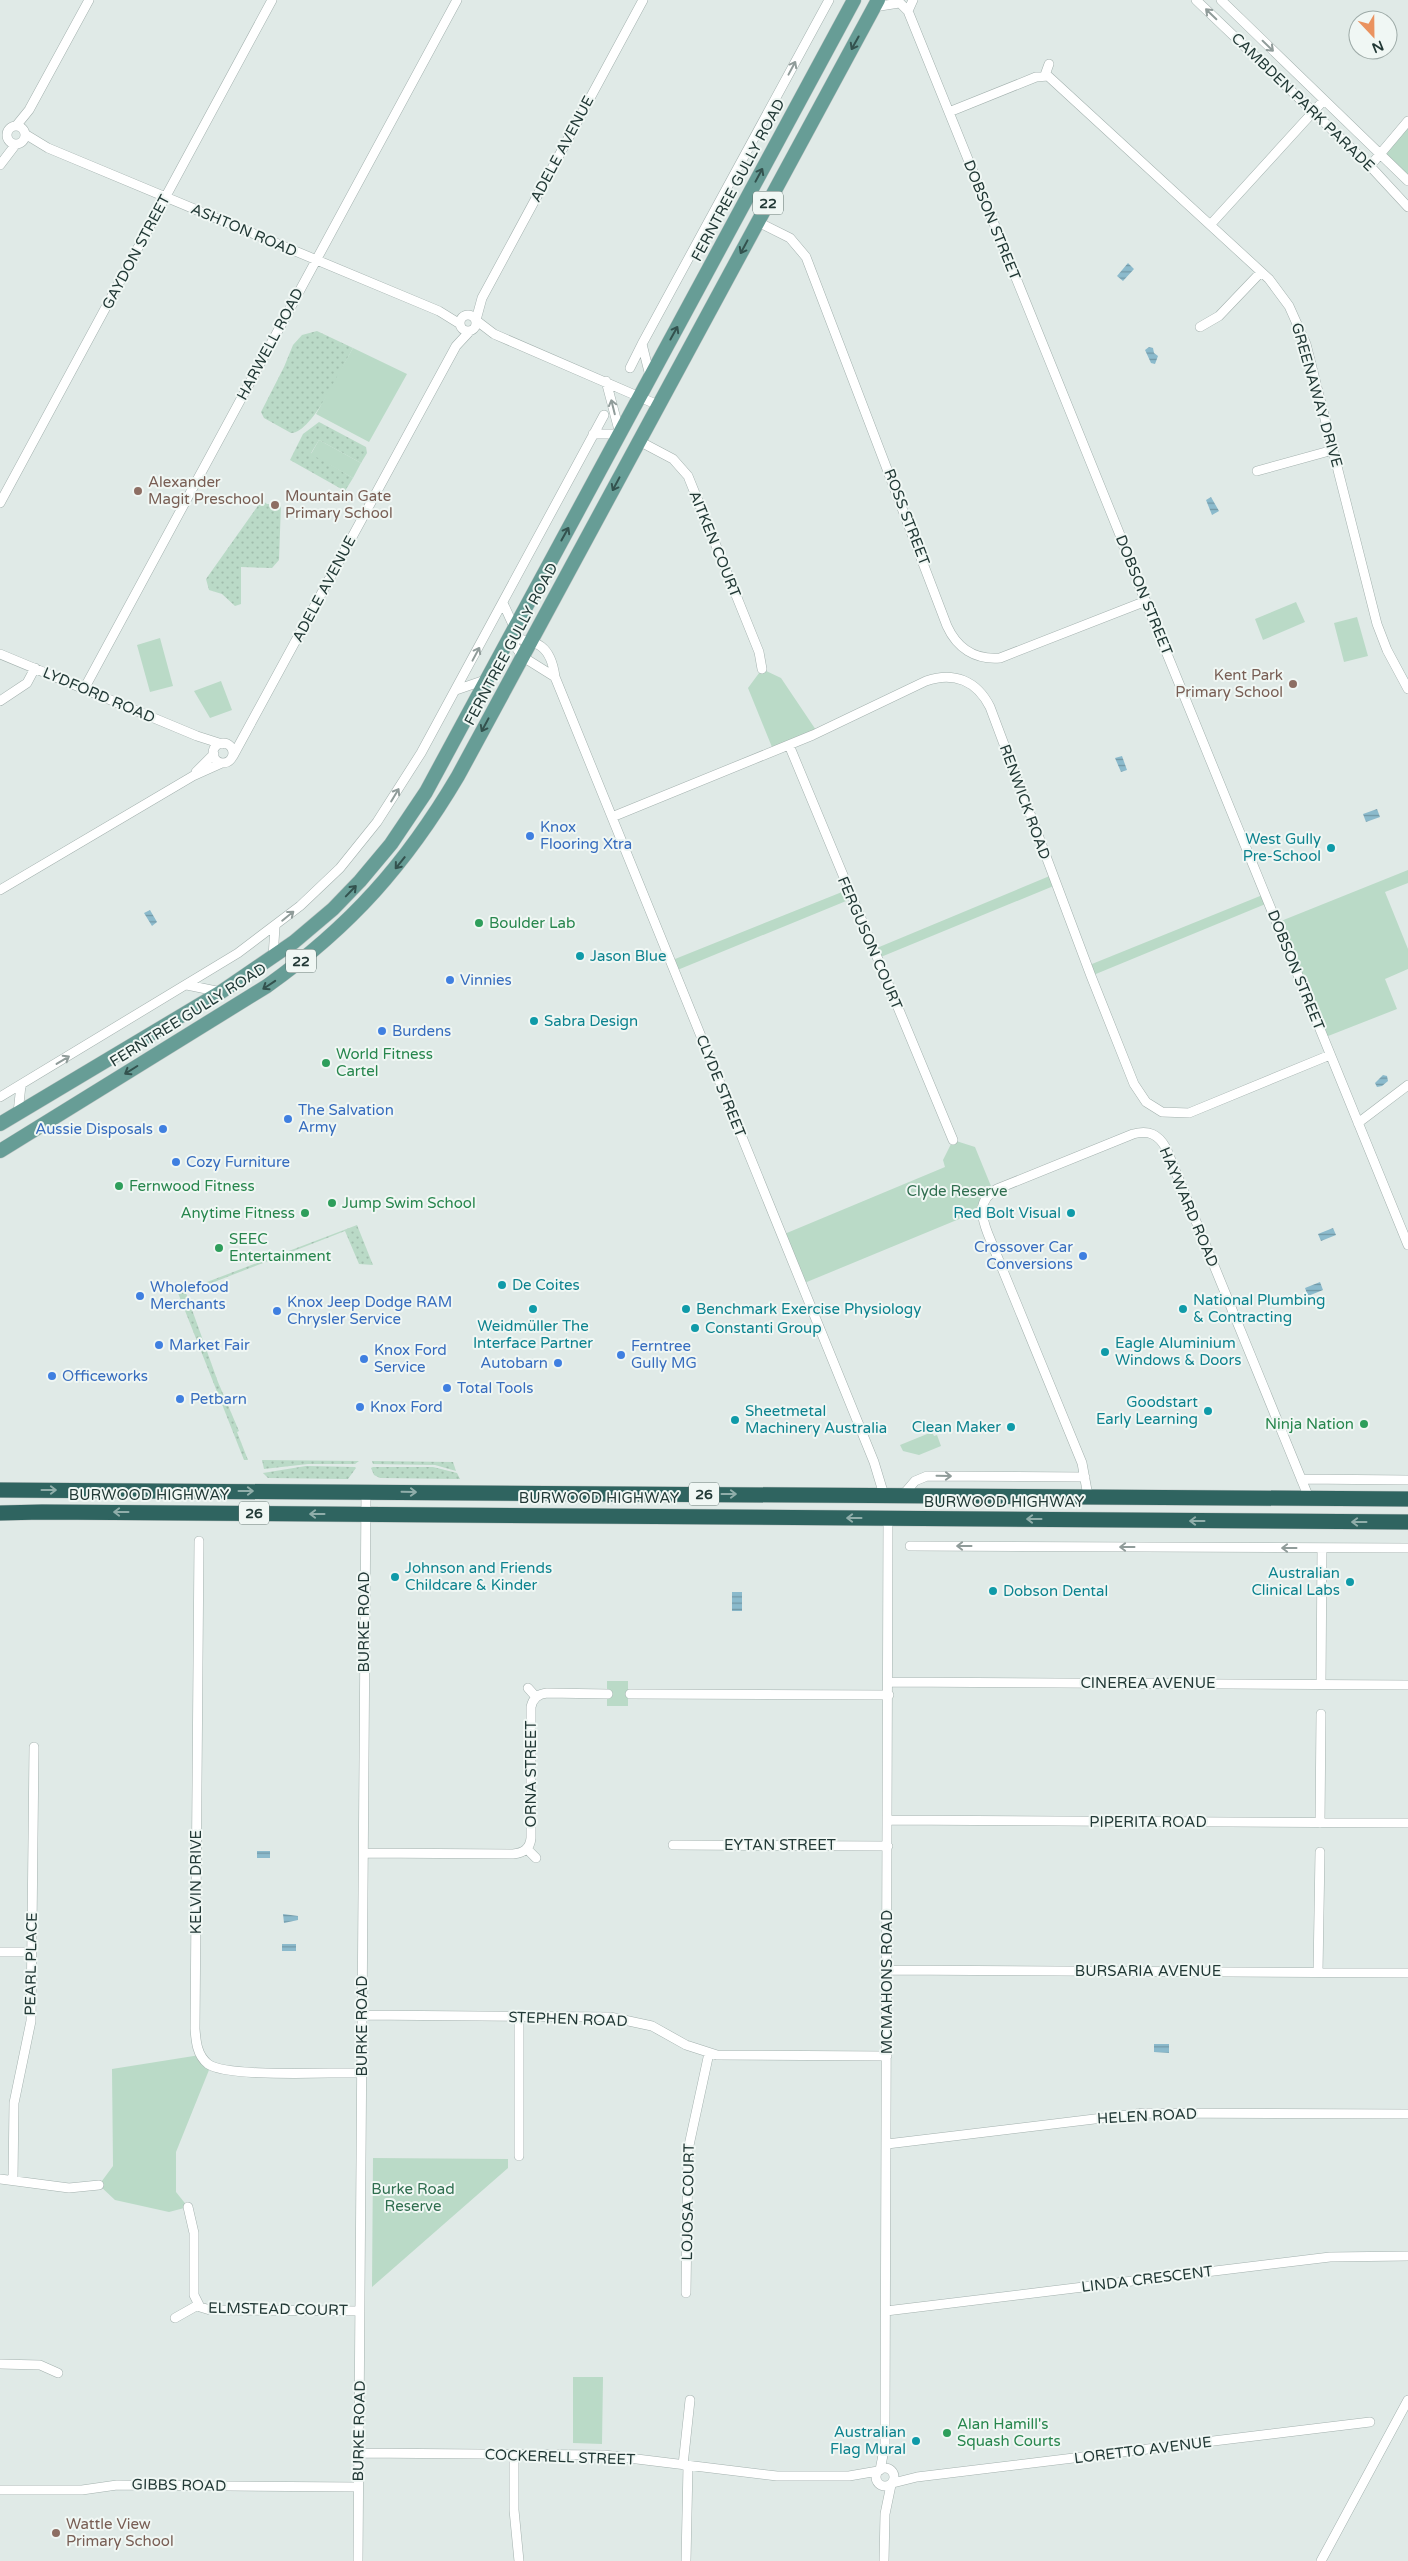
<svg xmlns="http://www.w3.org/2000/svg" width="1408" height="2561" font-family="'Varela Round',sans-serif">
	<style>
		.grass { fill: url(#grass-dots) }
		.park { fill: #badac7 }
		.water { fill: url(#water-rules) }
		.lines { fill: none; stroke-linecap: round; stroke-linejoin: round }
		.street-casing { stroke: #a3b1ae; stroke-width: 10 }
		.primary-casing { stroke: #bdc4c3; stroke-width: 15 }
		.highway-casing { stroke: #bdc4c3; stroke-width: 16 }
		.street { stroke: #fff; stroke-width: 9 }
		.primary { stroke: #679d96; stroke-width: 14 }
		.highway { stroke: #2f6460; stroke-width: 15 }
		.oneway { stroke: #909c9a }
		.oneway2 { stroke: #33524e }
		.oneway3 { stroke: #90aeaa }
		.education-dot { fill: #8d6e63; stroke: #f0f7f4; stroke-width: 2 }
		.shop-dot { fill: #3f7fe0; stroke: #f0f7f4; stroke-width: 2 }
		.culture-dot { fill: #0f9aa8; stroke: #f0f7f4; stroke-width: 2 }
		.leisure-dot { fill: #2e9e5b; stroke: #f0f7f4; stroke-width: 2 }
		.labels { text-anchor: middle; stroke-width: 4; stroke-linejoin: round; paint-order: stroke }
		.shield { fill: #f0f7f4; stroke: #60726f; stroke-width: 1 }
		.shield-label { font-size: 14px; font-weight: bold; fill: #223936 }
		.street-label { font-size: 15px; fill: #223936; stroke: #f0f7f4 }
		.education-label { font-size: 15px; fill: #785e54; stroke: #f0f7f4; text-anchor: start }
		.shop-label { font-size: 15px; fill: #366cbe; stroke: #f0f7f4; text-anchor: start }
		.culture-label { font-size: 15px; fill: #0d838f; stroke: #f0f7f4; text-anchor: start }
		.leisure-label { font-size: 15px; fill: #27864d; stroke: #f0f7f4; text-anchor: start }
		.park-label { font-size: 15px; fill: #2f6e4f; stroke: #f0f7f4 }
	</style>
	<defs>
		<pattern id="grass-dots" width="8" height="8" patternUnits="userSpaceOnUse" patternTransform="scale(1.25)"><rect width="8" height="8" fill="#badac7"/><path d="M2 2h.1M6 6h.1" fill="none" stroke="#a0bcac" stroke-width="1.8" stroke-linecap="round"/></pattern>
		<pattern id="water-rules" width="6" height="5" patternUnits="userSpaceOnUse" patternTransform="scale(1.25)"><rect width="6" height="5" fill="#8bbacc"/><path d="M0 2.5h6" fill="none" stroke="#7198a6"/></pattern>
	</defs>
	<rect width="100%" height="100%" fill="#e0eae7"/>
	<!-- grass -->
	<path class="grass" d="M317,331L353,348C343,365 312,434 291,433L264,418L261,412L284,367L293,345L302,335Z
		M319,422L366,447L367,453L361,463L319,440L311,453L353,478L345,491L290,460L303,434Z
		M262,500L267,504H281L279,560L272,568L241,567V604L235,606L222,594L209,590L206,579Z
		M357,1225L373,1265L359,1264L345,1231L186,1293L218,1382L239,1431L237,1432L248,1460H244L178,1293Z
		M262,1460L359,1461L355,1464H308L264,1469Z
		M372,1461L453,1462L456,1471L435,1465L373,1464Z
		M306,1466L355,1467L356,1468L348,1479L268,1478L263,1473Z
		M373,1467H433L457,1473L460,1479L380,1478L374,1475L371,1468Z"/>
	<!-- park -->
	<path class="park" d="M1408,121V181L1381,153Z
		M353,348L407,374L369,442L316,414Z
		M319,440L361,463L353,478L311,454Z
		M1296,602L1305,622L1263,640L1255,619Z
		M1357,617L1368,656L1344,662L1334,623Z
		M160,638L173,686L150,692L137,645Z
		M762,669L781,678L818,733L774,752L748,688Z
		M221,681L232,710L210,718L194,691Z
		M1408,870V883L1385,892L1408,949V969L1385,979L1397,1009L1323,1038L1276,923Z
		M1052,875L1056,885L876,959L872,950Z
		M847,890L851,899L675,971L670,961Z
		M1265,894L1268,903L1091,976L1087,966Z
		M953,1140L975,1147L993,1191L981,1210L802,1284L782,1235L945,1167L943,1160Z
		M932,1432L934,1436L937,1435L941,1446L919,1455L903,1451L900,1445Z
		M607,1681H628V1706H607Z
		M200,2055L211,2065L176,2152V2192L188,2207L169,2212L115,2200L99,2185L113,2166L112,2069Z
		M373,2158L508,2159V2168L372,2287Z
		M573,2377H603L602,2444L573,2443Z"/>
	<!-- water -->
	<path class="water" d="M1128,263L1134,269L1123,281L1117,276Z
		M1149,347L1153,348L1154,353L1158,356L1155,364L1151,363L1145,350Z
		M1211,497L1219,511L1212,515L1206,500Z
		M1122,756L1127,770L1121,772L1115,758Z
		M1377,809L1380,817L1366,822L1363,814Z
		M150,910L157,922L152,926L144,913Z
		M1383,1075L1387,1076L1388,1081L1382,1086L1377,1087L1375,1083Z
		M1333,1228L1336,1235L1321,1241L1318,1234Z
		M1320,1282L1323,1290L1308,1296L1305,1288Z
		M732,1592H742V1611H732Z
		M257,1851H270V1858H257Z
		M283,1914L298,1916V1920L284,1923Z
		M282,1944H296V1951H282Z
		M1154,2044H1169V2053L1154,2052Z"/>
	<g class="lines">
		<!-- street casing -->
		<g class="street-casing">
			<path id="street" d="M897,0L908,11L1120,535C1122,548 1131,556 1132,568L1408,1245
				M1196,0L1370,166L1408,207
				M1221,0L1408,181
				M874,7L899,3
				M908,11L913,0
				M1045,75L1049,64
				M949,112L1036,77L1048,76L1269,279L1289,306L1306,344L1377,624L1387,650L1408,689
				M16,126L29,110L89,0
				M7 135a9 9 0 1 1 18 0a9 9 0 1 1-18 0Z
				M25,134L48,148L439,311L460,324
				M0,165L16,144
				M1370,166L1408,121
				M758,222L790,238L806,257L947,626C957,648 975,660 1000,658L1146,601
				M1211,224L1324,100
				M460 323a8 8 0 1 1 16 0a8 8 0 1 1-16 0Z
				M476,320L482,298L643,0
				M477,321L494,334L658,405
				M1200,327L1219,316L1261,272
				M630,368L642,344
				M650,376L642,344L829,0
				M593,434H620L606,381
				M639,441L673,459L688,476L759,652L762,669
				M1257,471L1333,450
				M0,503L272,0
				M503,603L514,627
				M509,638C538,640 551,646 555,677L874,1462L884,1495
				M509,638L523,657L555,677
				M0,654L197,736L222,744
				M84,689L457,0
				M456,690L488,679
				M0,701L27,683L35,668
				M213 753a10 10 0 1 1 20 0a10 10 0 1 1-20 0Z
				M789,745L953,1140
				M233,756L456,346L469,332
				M196,772L214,754
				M612,817L813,735L926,681C954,671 977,681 990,707L1091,976L1134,1084L1146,1102L1162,1112L1189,1113L1330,1055
				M0,890L193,776L222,763
				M273,957L275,927
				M187,985L221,992
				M0,1097L238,953L300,906L340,868L377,822L421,753L604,415
				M18,1113L21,1085
				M1358,1123L1408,1085
				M1301,1479L1408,1480
				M903,1495L915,1481L927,1476L1085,1477
				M1088,1496L1082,1463L988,1234C981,1216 977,1200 997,1189L1133,1134C1149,1130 1158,1134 1166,1148L1309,1498
				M199,1541L195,2029C196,2042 197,2055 208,2064C228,2078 331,2072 361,2073
				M910,1546L1408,1548
				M889,1682L1408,1685
				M1321,1684L1322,1548
				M528,1688L536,1697
				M630,1694L889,1695
				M888,1820L1408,1823
				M1320,1823L1321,1714
				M673,1845L888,1846
				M527,1849L536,1858
				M364,1853L513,1854C523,1853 530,1849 531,1838V1707C533,1698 538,1694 547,1693L608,1694
				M0,1952H32
				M887,1970L1408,1973
				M1318,1972L1320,1852
				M361,2015L610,2017L652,2026L686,2045L717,2055L887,2056
				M887,2144L1144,2113L1408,2114
				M519,2156V2017
				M0,2179L69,2188L99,2185
				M13,2179L14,2103L31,2021L34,1747
				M188,2207L194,2233V2295L200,2307L210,2310L360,2311
				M686,2293L688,2150L709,2053
				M886,2311L1330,2257L1408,2256
				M175,2318L198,2305
				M0,2364L40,2365L58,2373
				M359,2453L604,2455L777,2476H849L878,2471
				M514,2454V2510L519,2561
				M683,2465L690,2400
				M876 2477a9 9 0 1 1 18 0a9 9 0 1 1-18 0Z
				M880,2470L885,2445V2427L888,1518
				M893,2483L917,2477L1370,2422
				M0,2490H82L117,2485L358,2487
				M358,2561L366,1492
				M686,2561L688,2466
				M884,2561L885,2514L891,2485
				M1321,2561L1408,2400"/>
		</g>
		<!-- primary casing -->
		<g class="primary-casing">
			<path id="primary" d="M0,1124L221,992L294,942L333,909L360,881L391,844L426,792L854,0
				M0,1151L267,986C351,926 406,864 458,776L878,0"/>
		</g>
		<!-- highway casing -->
		<g class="highway-casing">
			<path id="highway" d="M0,1490L1408,1499
				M0,1513L42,1512L1408,1522"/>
		</g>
		<!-- street -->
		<use href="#street" class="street"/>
		<!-- primary -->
		<use href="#primary" class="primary"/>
		<!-- highway -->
		<use href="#highway" class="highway"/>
	</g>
	<!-- one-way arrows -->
	<defs><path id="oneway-shaft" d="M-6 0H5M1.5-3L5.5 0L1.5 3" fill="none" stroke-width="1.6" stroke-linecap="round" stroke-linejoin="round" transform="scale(1.25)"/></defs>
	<g class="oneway">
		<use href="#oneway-shaft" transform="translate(1211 14) rotate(-136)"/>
		<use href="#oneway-shaft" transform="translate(1268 46) rotate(44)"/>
		<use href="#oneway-shaft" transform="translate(792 68) rotate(-62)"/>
		<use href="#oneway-shaft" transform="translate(613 407) rotate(-104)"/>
		<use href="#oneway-shaft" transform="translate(476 654) rotate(-62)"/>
		<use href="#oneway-shaft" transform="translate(395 795) rotate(-59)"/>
		<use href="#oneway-shaft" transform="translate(288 916) rotate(-39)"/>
		<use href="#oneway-shaft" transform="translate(63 1060) rotate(-31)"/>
		<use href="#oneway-shaft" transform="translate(944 1476) rotate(1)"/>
		<use href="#oneway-shaft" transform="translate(964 1546) rotate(180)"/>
		<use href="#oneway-shaft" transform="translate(1127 1547) rotate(-180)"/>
		<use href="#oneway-shaft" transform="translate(1289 1548) rotate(-180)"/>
	</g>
	<g class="oneway2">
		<use href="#oneway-shaft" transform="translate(855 43) rotate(119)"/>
		<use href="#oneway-shaft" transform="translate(759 175) rotate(-62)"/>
		<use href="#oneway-shaft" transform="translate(744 247) rotate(118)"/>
		<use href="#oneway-shaft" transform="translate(674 333) rotate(-61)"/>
		<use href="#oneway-shaft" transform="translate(616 484) rotate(118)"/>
		<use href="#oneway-shaft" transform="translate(565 534) rotate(-61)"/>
		<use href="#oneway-shaft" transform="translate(485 725) rotate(118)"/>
		<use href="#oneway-shaft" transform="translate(400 863) rotate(129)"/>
		<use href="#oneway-shaft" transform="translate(351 891) rotate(-46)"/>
		<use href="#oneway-shaft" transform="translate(269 985) rotate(146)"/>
		<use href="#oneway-shaft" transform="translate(131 1070) rotate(148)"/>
	</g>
	<g class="oneway3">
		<use href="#oneway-shaft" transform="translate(49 1490)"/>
		<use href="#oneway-shaft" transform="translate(246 1491)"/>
		<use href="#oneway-shaft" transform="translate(409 1492) rotate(1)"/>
		<use href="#oneway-shaft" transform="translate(729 1494)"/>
		<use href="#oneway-shaft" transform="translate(121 1512) rotate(-180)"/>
		<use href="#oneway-shaft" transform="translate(317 1514) rotate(-180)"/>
		<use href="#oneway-shaft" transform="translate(854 1518) rotate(-180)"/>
		<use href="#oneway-shaft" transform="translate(1034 1519) rotate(-180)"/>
		<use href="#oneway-shaft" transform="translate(1197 1521) rotate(-180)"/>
		<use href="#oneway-shaft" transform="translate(1359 1522) rotate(180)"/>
	</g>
	<!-- markers -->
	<g class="education-dot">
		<circle cx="138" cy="491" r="5"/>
		<circle cx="275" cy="505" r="5"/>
		<circle cx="1293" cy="684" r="5"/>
		<circle cx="56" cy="2533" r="5"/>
	</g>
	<g class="shop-dot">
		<circle cx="530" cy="836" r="5"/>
		<circle cx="450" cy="980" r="5"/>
		<circle cx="382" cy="1031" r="5"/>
		<circle cx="288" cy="1119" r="5"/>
		<circle cx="163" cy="1129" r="5"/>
		<circle cx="176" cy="1162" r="5"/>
		<circle cx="1083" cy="1256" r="5"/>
		<circle cx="140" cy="1296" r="5"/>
		<circle cx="277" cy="1311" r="5"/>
		<circle cx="159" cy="1345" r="5"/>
		<circle cx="621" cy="1355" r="5"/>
		<circle cx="364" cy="1359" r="5"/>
		<circle cx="558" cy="1363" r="5"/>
		<circle cx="52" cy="1376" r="5"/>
		<circle cx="447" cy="1388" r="5"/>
		<circle cx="180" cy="1399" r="5"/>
		<circle cx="360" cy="1407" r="5"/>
	</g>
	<g class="culture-dot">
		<circle cx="1331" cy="848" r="5"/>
		<circle cx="580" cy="956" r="5"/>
		<circle cx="534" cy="1021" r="5"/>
		<circle cx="1071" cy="1213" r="5"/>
		<circle cx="502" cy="1285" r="5"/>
		<circle cx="533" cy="1309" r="5"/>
		<circle cx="686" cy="1309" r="5"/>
		<circle cx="1183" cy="1309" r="5"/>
		<circle cx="695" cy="1328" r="5"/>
		<circle cx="1105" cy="1352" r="5"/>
		<circle cx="1208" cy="1411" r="5"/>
		<circle cx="735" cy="1420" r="5"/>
		<circle cx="1011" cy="1427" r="5"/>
		<circle cx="395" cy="1577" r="5"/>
		<circle cx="1350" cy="1582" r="5"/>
		<circle cx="993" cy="1591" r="5"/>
		<circle cx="916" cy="2441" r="5"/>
	</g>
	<g class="leisure-dot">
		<circle cx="479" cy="923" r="5"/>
		<circle cx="326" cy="1063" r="5"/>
		<circle cx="119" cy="1186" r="5"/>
		<circle cx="332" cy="1203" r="5"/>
		<circle cx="305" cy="1213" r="5"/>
		<circle cx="219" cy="1248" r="5"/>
		<circle cx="1364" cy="1424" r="5"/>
		<circle cx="947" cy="2433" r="5"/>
	</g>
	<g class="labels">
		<!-- shield labels -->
		<g class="shield">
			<rect x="753" y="191.5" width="30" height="23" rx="4"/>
			<rect x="286" y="949.5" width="30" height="23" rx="4"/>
			<rect x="689" y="1482.5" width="30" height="23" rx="4"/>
			<rect x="239" y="1501.5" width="30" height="23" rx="4"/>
		</g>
		<g class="shield-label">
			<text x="768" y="208">22</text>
			<text x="301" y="966">22</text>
			<text x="704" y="1499">26</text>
			<text x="254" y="1518">26</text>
		</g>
		<!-- street labels -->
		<g class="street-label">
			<text transform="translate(1303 102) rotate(44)" y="5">CAMBDEN PARK PARADE</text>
			<text transform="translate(562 149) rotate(-62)" y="5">ADELE AVENUE</text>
			<text transform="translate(738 180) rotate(-62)" y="5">FERNTREE GULLY ROAD</text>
			<text transform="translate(992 220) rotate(68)" y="5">DOBSON STREET</text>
			<text transform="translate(244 230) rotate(23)" y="5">ASHTON ROAD</text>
			<text transform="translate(136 252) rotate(-62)" y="5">GAYDON STREET</text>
			<text transform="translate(270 344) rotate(-62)" y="5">HARWELL ROAD</text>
			<text transform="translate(1317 395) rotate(74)" y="5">GREENAWAY DRIVE</text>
			<text transform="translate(907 517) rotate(69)" y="5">ROSS STREET</text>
			<text transform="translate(715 544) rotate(68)" y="5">AITKEN COURT</text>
			<text transform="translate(324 589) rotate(-62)" y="5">ADELE AVENUE</text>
			<text transform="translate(1144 595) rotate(68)" y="5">DOBSON STREET</text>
			<text transform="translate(511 644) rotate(-62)" y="5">FERNTREE GULLY ROAD</text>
			<text transform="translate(99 695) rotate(23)" y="5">LYDFORD ROAD</text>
			<text transform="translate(1025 802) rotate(70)" y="5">RENWICK ROAD</text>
			<text transform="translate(870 943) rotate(67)" y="5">FERGUSON COURT</text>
			<text transform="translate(1296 970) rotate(68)" y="5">DOBSON STREET</text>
			<text transform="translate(188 1015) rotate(-32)" y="5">FERNTREE GULLY ROAD</text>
			<text transform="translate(721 1086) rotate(68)" y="5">CLYDE STREET</text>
			<text transform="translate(1189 1207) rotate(67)" y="5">HAYWARD ROAD</text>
			<text x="149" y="1500">BURWOOD HIGHWAY</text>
			<text x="599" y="1503">BURWOOD HIGHWAY</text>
			<text x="1004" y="1507">BURWOOD HIGHWAY</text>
			<text transform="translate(364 1622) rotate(-90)" y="5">BURKE ROAD</text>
			<text x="1148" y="1688">CINEREA AVENUE</text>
			<text transform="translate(531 1774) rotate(-90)" y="5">ORNA STREET</text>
			<text x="1148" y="1827">PIPERITA ROAD</text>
			<text x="780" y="1850">EYTAN STREET</text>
			<text transform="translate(196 1882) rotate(-90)" y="5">KELVIN DRIVE</text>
			<text transform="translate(31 1964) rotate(-89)" y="5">PEARL PLACE</text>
			<text x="1148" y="1976">BURSARIA AVENUE</text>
			<text transform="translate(887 1982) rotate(-90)" y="5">MCMAHONS ROAD</text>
			<text transform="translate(568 2019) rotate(2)" y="5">STEPHEN ROAD</text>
			<text transform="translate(362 2026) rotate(-90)" y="5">BURKE ROAD</text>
			<text transform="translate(1147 2116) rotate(-3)" y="5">HELEN ROAD</text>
			<text transform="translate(688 2202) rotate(-89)" y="5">LOJOSA COURT</text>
			<text transform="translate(1147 2279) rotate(-7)" y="5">LINDA CRESCENT</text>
			<text transform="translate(278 2309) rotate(1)" y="5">ELMSTEAD COURT</text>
			<text transform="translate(359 2431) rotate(-89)" y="5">BURKE ROAD</text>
			<text transform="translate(1143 2450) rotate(-7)" y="5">LORETTO AVENUE</text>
			<text transform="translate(560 2457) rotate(2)" y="5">COCKERELL STREET</text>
			<text transform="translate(179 2485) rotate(1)" y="5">GIBBS ROAD</text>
		</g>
		<!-- education labels -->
		<g class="education-label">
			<text x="148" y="487">Alexander<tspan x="148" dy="17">Magit Preschool</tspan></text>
			<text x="285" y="501">Mountain Gate<tspan x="285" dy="17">Primary School</tspan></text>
			<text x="1283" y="680" text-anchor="end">Kent Park<tspan x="1283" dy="17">Primary School</tspan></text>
			<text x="66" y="2529">Wattle View<tspan x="66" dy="17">Primary School</tspan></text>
		</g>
		<!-- shop labels -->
		<g class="shop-label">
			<text x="540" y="832">Knox<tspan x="540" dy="17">Flooring Xtra</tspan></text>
			<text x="460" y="985">Vinnies</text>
			<text x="392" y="1036">Burdens</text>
			<text x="298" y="1115">The Salvation<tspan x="298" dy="17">Army</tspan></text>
			<text x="153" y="1134" text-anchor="end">Aussie Disposals</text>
			<text x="186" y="1167">Cozy Furniture</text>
			<text x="1073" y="1252" text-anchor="end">Crossover Car<tspan x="1073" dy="17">Conversions</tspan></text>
			<text x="150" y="1292">Wholefood<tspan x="150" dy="17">Merchants</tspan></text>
			<text x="287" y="1307">Knox Jeep Dodge RAM<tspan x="287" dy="17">Chrysler Service</tspan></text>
			<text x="169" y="1350">Market Fair</text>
			<text x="631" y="1351">Ferntree<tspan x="631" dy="17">Gully MG</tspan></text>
			<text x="374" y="1355">Knox Ford<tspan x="374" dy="17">Service</tspan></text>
			<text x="548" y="1368" text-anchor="end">Autobarn</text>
			<text x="62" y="1381">Officeworks</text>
			<text x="457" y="1393">Total Tools</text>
			<text x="190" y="1404">Petbarn</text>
			<text x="370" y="1412">Knox Ford</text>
		</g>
		<!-- culture labels -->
		<g class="culture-label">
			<text x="1321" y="844" text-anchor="end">West Gully<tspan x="1321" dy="17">Pre-School</tspan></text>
			<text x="590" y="961">Jason Blue</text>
			<text x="544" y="1026">Sabra Design</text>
			<text x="1061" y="1218" text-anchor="end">Red Bolt Visual</text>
			<text x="512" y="1290">De Coites</text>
			<text x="1193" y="1305">National Plumbing<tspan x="1193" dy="17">&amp; Contracting</tspan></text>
			<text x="696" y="1314">Benchmark Exercise Physiology</text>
			<text x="533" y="1331" text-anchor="middle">Weidmüller The<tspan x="533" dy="17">Interface Partner</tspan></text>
			<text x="705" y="1333">Constanti Group</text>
			<text x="1115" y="1348">Eagle Aluminium<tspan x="1115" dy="17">Windows &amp; Doors</tspan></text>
			<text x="1198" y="1407" text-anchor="end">Goodstart<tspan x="1198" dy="17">Early Learning</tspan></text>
			<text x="745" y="1416">Sheetmetal<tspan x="745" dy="17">Machinery Australia</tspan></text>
			<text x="1001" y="1432" text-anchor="end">Clean Maker</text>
			<text x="405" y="1573">Johnson and Friends<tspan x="405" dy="17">Childcare &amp; Kinder</tspan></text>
			<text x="1340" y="1578" text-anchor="end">Australian<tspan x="1340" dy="17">Clinical Labs</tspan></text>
			<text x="1003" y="1596">Dobson Dental</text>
			<text x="906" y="2437" text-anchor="end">Australian<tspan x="906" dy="17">Flag Mural</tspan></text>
		</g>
		<!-- leisure labels -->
		<g class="leisure-label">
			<text x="489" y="928">Boulder Lab</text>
			<text x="336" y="1059">World Fitness<tspan x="336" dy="17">Cartel</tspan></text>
			<text x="129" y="1191">Fernwood Fitness</text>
			<text x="342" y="1208">Jump Swim School</text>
			<text x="295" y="1218" text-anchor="end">Anytime Fitness</text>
			<text x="229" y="1244">SEEC<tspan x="229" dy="17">Entertainment</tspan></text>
			<text x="1354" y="1429" text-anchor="end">Ninja Nation</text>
			<text x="957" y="2429">Alan Hamill's<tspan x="957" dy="17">Squash Courts</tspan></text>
		</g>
		<!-- park labels -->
		<g class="park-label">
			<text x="957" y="1196">Clyde Reserve</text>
			<text x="413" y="2194">Burke Road<tspan x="413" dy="17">Reserve</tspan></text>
		</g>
	</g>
	<!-- north arrow -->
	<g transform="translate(1373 35) rotate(158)"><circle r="24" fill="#f0f7f4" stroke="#9eaba8"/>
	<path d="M0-4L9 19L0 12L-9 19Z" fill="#ea925f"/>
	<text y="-8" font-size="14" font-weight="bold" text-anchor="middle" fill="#223936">N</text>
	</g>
</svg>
